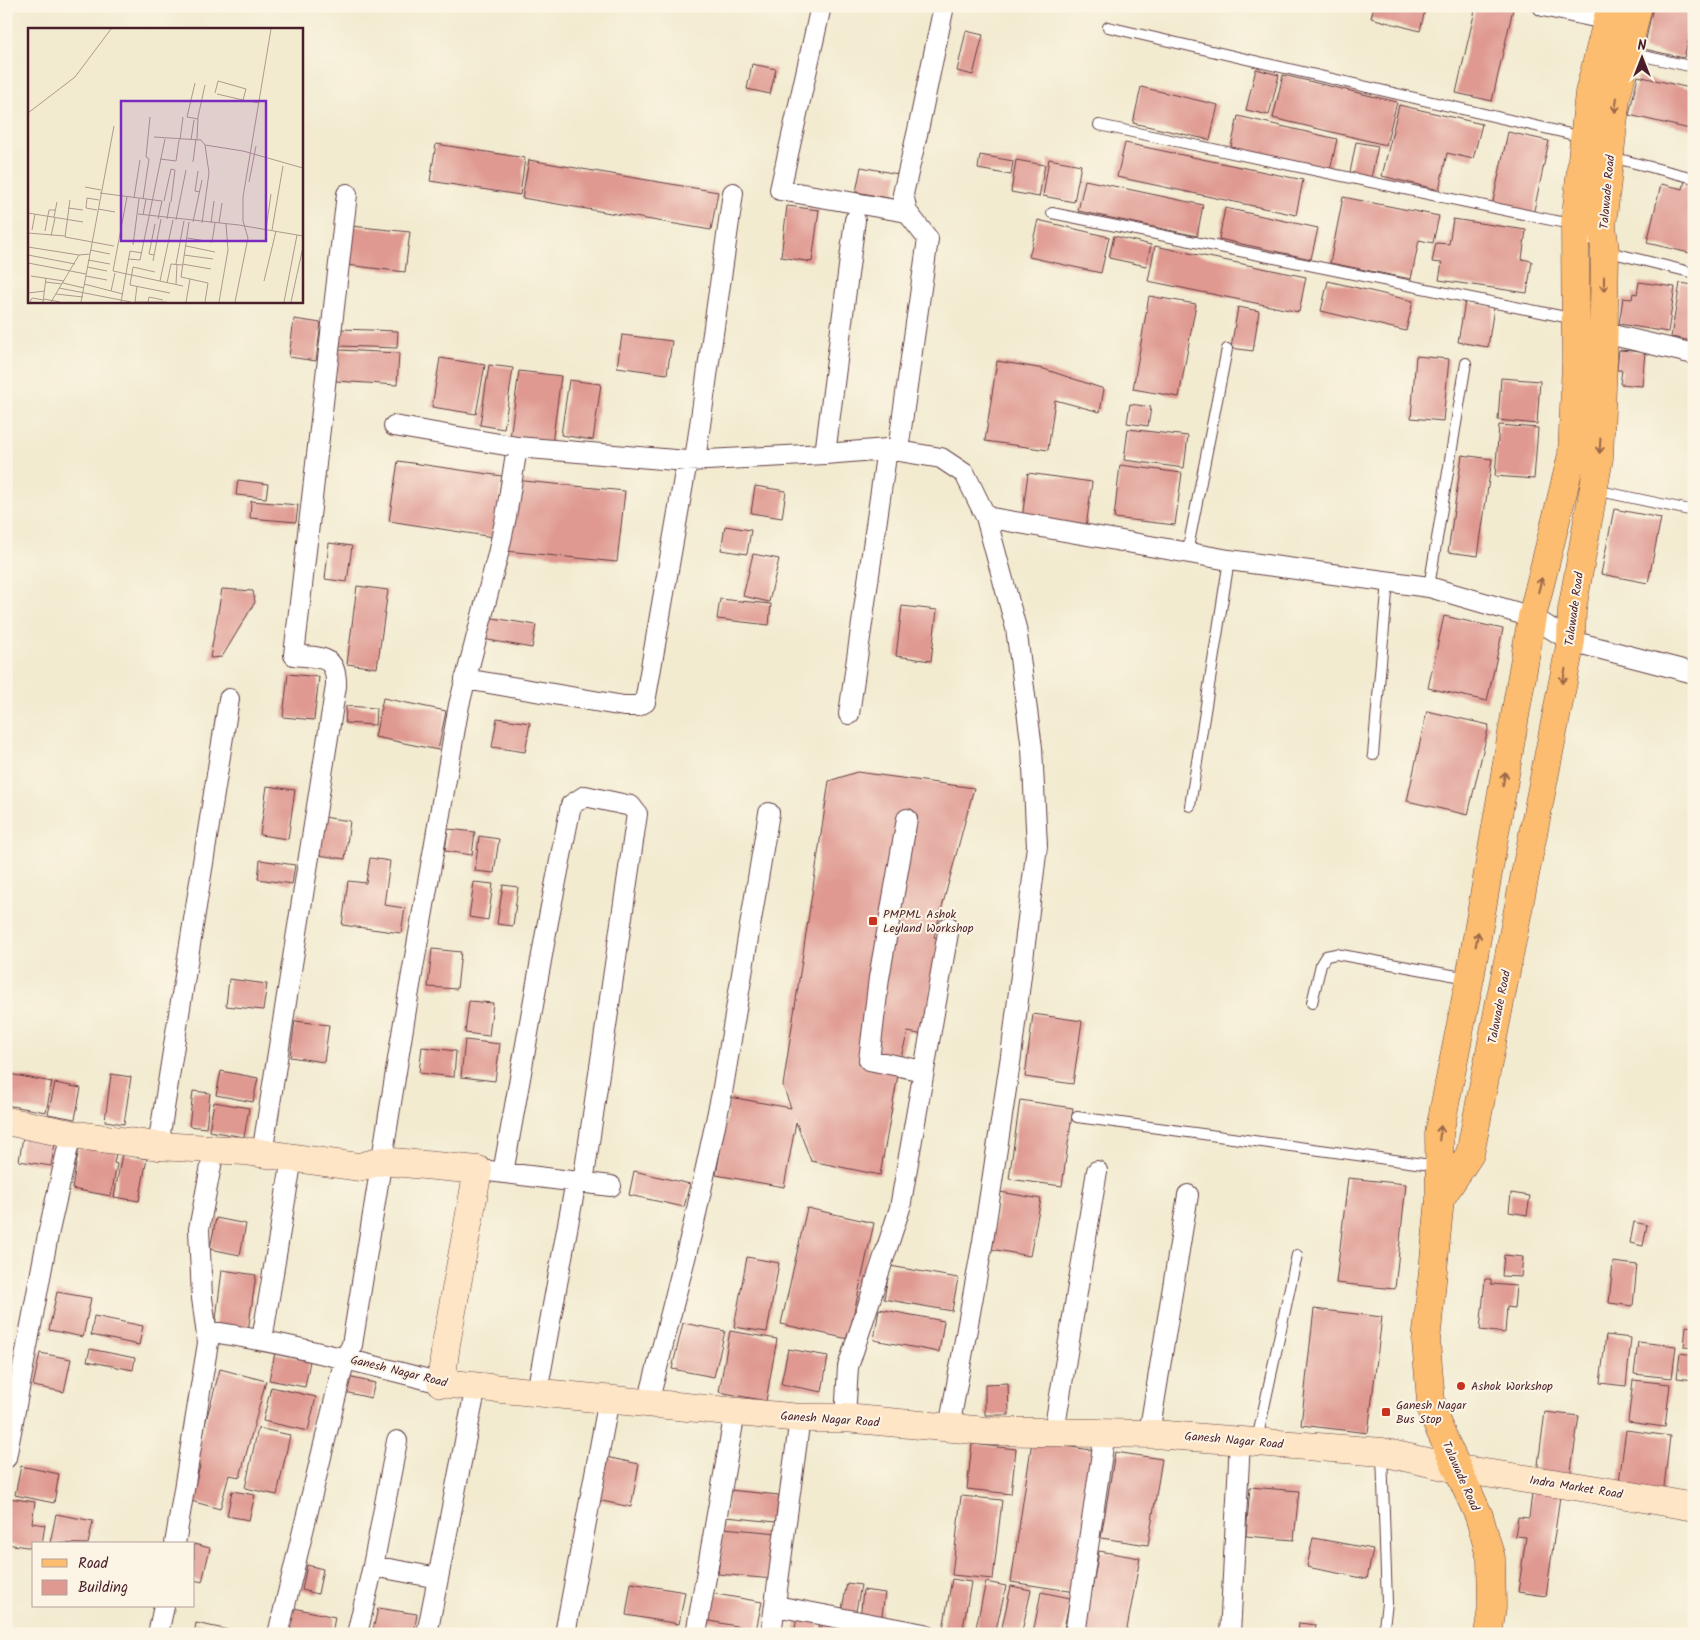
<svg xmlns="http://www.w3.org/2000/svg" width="1700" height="1640" font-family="Kalam,sans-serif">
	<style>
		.building { fill: #df9991 }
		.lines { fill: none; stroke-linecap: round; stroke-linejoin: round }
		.lane-casing { stroke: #633e44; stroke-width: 12 }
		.street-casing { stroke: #633e44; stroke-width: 22 }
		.secondary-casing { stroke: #633e44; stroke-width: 29 }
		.primary-casing { stroke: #633e44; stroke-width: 29 }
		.lane { stroke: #fff; stroke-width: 10 }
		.street { stroke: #fff; stroke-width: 20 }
		.secondary { stroke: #fee5c5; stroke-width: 28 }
		.primary { stroke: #fcbd6f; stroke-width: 28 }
		.oneway { stroke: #9a664a }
		.poi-dot { fill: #c8321e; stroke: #fcf5e5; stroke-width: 2 }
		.labels { text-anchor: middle; stroke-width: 4; stroke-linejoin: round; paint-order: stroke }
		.street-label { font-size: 12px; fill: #4a1f2b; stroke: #fcf5e5 }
		.poi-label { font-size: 12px; fill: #4a1f2b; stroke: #fcf5e5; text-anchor: start }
		.inset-road { fill: none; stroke: #af998e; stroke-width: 1 }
		.view { fill: #7b2cbf; fill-opacity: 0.15; stroke: #7b2cbf; stroke-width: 2.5 }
		.inset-edge { fill: none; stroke: #4a1f2b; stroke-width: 2.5 }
	</style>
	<rect width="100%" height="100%" fill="#fcf5e5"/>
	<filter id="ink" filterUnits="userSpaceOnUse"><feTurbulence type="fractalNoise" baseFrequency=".02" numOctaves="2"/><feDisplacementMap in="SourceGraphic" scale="10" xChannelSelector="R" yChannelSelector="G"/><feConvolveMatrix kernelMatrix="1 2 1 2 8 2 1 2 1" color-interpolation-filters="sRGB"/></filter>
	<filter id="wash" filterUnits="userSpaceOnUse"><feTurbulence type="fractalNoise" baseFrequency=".0096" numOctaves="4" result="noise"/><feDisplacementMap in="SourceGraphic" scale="20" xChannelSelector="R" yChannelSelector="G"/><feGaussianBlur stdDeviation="1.12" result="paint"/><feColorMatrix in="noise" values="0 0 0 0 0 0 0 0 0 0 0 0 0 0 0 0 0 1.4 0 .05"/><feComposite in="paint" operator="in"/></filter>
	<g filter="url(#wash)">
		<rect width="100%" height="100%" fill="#f2ebd0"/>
		<g id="blocks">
			<!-- building -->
			<path class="building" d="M1374,6H1426L1420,31L1371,18Z
				M1476,6H1502L1513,9L1492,101L1456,93Z
				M1653,6H1694V17L1684,58L1644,49Z
				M966,31L983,35L973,75L957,71Z
				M752,64L776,69L770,94L747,89Z
				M1256,69L1279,75L1269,115L1246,110Z
				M1283,75L1397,102L1386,145L1273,118Z
				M1638,76L1694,89V130L1629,115Z
				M1141,87L1218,105L1210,140L1133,123Z
				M1399,105L1482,124L1473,159L1447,153L1439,190L1382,176Z
				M1238,116L1337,139L1330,171L1231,147Z
				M1508,132L1549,141L1533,215L1492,206Z
				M1356,142L1378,146L1371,178L1350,173Z
				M1125,143L1303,180L1296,215L1117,177Z
				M436,144L525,158L520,195L430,181Z
				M980,155L1013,161L1011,175L978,169Z
				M1049,159L1081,165L1074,202L1043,196Z
				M529,160L718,192L711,230L522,198Z
				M1016,160L1045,165L1039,197L1011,192Z
				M861,167L898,174L893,199L856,192Z
				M1085,180L1203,205L1197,236L1078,211Z
				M1685,180L1694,183V254L1647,243L1661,184L1683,189Z
				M1343,197L1439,216L1433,243L1419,240L1411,279L1330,263Z
				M787,206L819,210L812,262L781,257Z
				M1225,208L1318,228L1311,259L1219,239Z
				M1453,219L1526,230L1522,259L1532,261L1527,293L1439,280L1442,263L1432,262L1436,243L1449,244Z
				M1038,220L1109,237L1101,273L1029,257Z
				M351,226L410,232L405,272L347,265Z
				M1114,236L1151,245L1146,266L1109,258Z
				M1155,246L1306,277L1299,312L1148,281Z
				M1328,281L1413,301L1406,331L1321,311Z
				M1639,282L1675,287L1668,332L1619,324L1623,298L1632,299L1633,293L1637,294Z
				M1680,283L1694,285L1692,341L1671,337Z
				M1149,296L1196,304L1179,397L1133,389Z
				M1465,302L1494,307L1488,347L1458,342Z
				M1238,307L1259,311L1253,351L1231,348Z
				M294,319L321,323L316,361L289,357Z
				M341,329L398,331L397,348L340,346Z
				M622,335L672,341L667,374L617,367Z
				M338,350L399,353L397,385L336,381Z
				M1619,350L1645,352L1642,386L1620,384L1622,370H1617Z
				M1416,356L1449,359L1443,421L1411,418Z
				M440,358L485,365L476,414L432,407Z
				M997,361L1044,369L1104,389L1100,412L1055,400L1048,450L985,441Z
				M489,365L513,368L504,429L480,425Z
				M519,371L561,376L552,444L510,438Z
				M1501,378L1540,381L1537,424L1498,420Z
				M569,380L601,384L593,440L561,435Z
				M1130,404L1151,407L1148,426L1127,423Z
				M1499,425L1538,428L1534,479L1495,476Z
				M1128,429L1188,436L1184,468L1124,460Z
				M1462,455L1492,459L1478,556L1448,552Z
				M398,461L502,476L493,537L389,521Z
				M1120,465L1182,473L1175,525L1114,518Z
				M1028,473L1092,482L1086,528L1022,519Z
				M238,480L268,484L266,498L236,495Z
				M514,480L625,491L617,562L506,551Z
				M755,486L786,491L782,518L751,513Z
				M251,501L298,505L296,522L250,518Z
				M1614,509L1661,518L1648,583L1601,574Z
				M725,526L751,530L747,554L721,550Z
				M329,543L352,546L347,582L325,579Z
				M753,554L779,559L769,602L743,596Z
				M357,586L388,590L377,668L347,664Z
				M222,589L253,591L255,602L222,657L210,658Z
				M720,599L771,604L769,625L717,619Z
				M902,606L937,610L931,661L896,656Z
				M1444,616L1503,629L1487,701L1428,688Z
				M487,617L536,625L532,648L483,639Z
				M288,674L319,677L314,720L283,717Z
				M383,698L446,711L438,750L375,737Z
				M346,706L376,708L375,725L345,723Z
				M1427,711L1489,725L1468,815L1407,801Z
				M497,718L530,723L525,752L492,747Z
				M857,772L974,788L934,937L939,938L924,1035L908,1032L902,1053L880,1175L811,1161L796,1122L784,1187L716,1175L730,1097L791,1108L783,1086L829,781Z
				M267,786L295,790L288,839L260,835Z
				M323,817L350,821L345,859L318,855Z
				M448,829L475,832L472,855L445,851Z
				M479,836L499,839L494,873L475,871Z
				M370,858L390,861L384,905L405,908L401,933L342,925L348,881L366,883Z
				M260,860L295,865L292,884L258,879Z
				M474,882L493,884L488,920L469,917Z
				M503,885L518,887L513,926L497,924Z
				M432,949L461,952L457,989L428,987Z
				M229,979L267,984L263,1010L226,1006Z
				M469,1001L493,1003L489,1036L465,1033Z
				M1033,1014L1082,1021L1073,1084L1025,1077Z
				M295,1021L329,1025L324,1062L290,1057Z
				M465,1040L500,1044L495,1081L461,1077Z
				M422,1047L456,1051L454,1077L419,1073Z
				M221,1071L258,1078L253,1102L216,1095Z
				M9,1074L52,1082L46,1112L6,1105V1089Z
				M111,1074L131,1077L124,1124L105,1121Z
				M55,1083L81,1088L75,1119L48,1114Z
				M193,1091L210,1093L206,1128L189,1126Z
				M1020,1100L1073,1108L1062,1186L1009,1179Z
				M214,1102L249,1108L244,1137L209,1131Z
				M23,1137L55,1143L51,1166L19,1161Z
				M79,1147L117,1149L114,1163L117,1164L111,1196L72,1189Z
				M122,1154L147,1159L139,1201L114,1197Z
				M634,1171L690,1184L684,1207L629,1195Z
				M1348,1178L1406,1184L1395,1289L1336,1283Z
				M1000,1192L1041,1199L1030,1256L991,1249Z
				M1511,1193L1530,1196L1527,1215L1509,1212Z
				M807,1208L874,1223L848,1339L781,1324Z
				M216,1218L246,1224L240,1255L210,1249Z
				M1634,1222L1647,1225L1643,1246L1630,1243Z
				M1504,1255L1523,1257L1521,1277L1502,1276Z
				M747,1257L779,1263L767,1332L734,1327Z
				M1613,1262L1637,1265L1633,1306L1609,1303Z
				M890,1266L958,1278L952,1311L884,1299Z
				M222,1270L256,1275L248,1331L215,1327Z
				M1485,1279H1491V1284L1516,1286L1514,1308L1507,1307L1505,1333L1480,1330Z
				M57,1292L91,1298L83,1337L49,1330Z
				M879,1309L944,1321L939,1352L874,1340Z
				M1314,1309L1382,1317L1368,1433L1301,1425Z
				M94,1316L143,1326L139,1345L91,1335Z
				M683,1323L725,1331L714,1377L672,1369Z
				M1686,1326L1694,1327V1348L1684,1347Z
				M730,1331L777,1339L766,1401L719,1392Z
				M1606,1335L1631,1338L1626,1386L1600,1383Z
				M1638,1342L1676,1346L1672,1378L1634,1374Z
				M90,1349L135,1358L133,1370L87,1361Z
				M788,1349L828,1356L822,1392L781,1384Z
				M40,1353L71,1359L64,1392L33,1386Z
				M275,1353L310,1361L305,1387L269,1380Z
				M1680,1353L1694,1355V1380L1677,1378Z
				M220,1369L266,1381L240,1477L229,1475L220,1509L191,1501L200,1466L194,1465Z
				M343,1376L375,1383L371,1398L340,1391Z
				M1633,1380L1670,1384L1665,1427L1628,1422Z
				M1008,1383L1009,1415H985V1384Z
				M271,1387L316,1397L308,1431L263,1421Z
				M1545,1412L1579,1416L1570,1477L1537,1472Z
				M258,1428L290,1435L277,1495L245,1488Z
				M1626,1430L1670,1436L1663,1495L1618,1489Z
				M1032,1441L1097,1451L1076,1592L1011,1582Z
				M972,1444L1016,1449L1011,1494L967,1489Z
				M1115,1452L1162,1459L1148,1545L1101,1538Z
				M606,1457L639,1464L631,1507L597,1500Z
				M21,1466L59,1474L54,1503L15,1495Z
				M1533,1485L1561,1489L1546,1596L1518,1592L1526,1537L1515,1536L1518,1517L1529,1518Z
				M1250,1487L1299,1491L1294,1540L1246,1536Z
				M729,1490L779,1495L776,1522L726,1517Z
				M232,1491L255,1495L249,1520L227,1516Z
				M961,1496L1002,1500L993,1579L952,1575Z
				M9,1498L35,1502L32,1523L45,1525L42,1544H34V1548L6,1544V1513Z
				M56,1514L93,1521L88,1544L50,1543Z
				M723,1528L778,1533L773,1579L718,1574Z
				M1313,1538L1373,1549L1367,1579L1307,1567Z
				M194,1544L210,1548L202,1582L194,1580Z
				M1099,1551L1140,1558L1126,1634H1084Z
				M307,1565L323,1569L318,1594L302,1590Z
				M952,1579L971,1582L962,1634H942Z
				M986,1582L1006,1586L995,1634L975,1632Z
				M631,1583L685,1592L679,1624L626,1615Z
				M847,1583L861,1585L855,1616L841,1614Z
				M1011,1586L1031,1590L1022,1631L1002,1627Z
				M863,1590L885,1593L881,1622L860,1619Z
				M1041,1592L1070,1598L1063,1634H1033Z
				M710,1593L762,1602L756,1630L705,1620Z
				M294,1608L335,1617L332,1634H315L290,1629Z
				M378,1608L417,1614L414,1634H372Z
				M797,1618L819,1623L817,1634H794Z
				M823,1620L843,1624L841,1634H820Z
				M196,1623L229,1630V1634H194Z
				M1299,1623L1316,1625L1314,1634H1298Z"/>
		</g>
	</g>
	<g filter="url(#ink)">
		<use href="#blocks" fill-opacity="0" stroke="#633e44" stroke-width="1"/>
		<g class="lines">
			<!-- lane casing -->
			<g class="lane-casing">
				<path id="lane" d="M1108,27L1583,137
					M1629,53L1694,67
					M1099,125L1575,225L1605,251L1694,273
					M1611,157L1694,178
					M1052,213L1575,319
					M1595,490L1694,511
					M1187,553L1227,349
					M1429,587L1466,363
					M1373,755L1388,581
					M1190,806L1229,560
					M1312,1003L1321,964L1326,956L1336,954L1468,978
					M1077,1117L1438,1166
					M1257,1440L1297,1255
					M1382,1453L1387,1603L1383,1634"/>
			</g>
			<!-- street casing -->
			<g class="street-casing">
				<path id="street" d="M821,6L780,190L907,212
					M1543,6L1619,22
					M1604,333L1694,354
					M394,426L517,447L687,461L825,454L887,449L941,458L965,474L986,517L1229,560L1429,587L1532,617L1571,641L1694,673
					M898,450L928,239L907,212L903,194L918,130L944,6
					M825,454L855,220
					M695,460L733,193
					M465,679L624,706H638L645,702L687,461
					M849,714L887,449
					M907,819L879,978L869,1060L924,1071
					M158,1146L229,699
					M262,1154L336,686C337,654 320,658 294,655L347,194
					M489,1171L611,1186
					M503,1173L547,927L571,805L585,796L631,806L637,814L583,1183
					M207,1331C286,1343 363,1363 441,1383
					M262,1340L292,1158
					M537,1392L576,1181
					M648,1403L694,1223L722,1093L769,813
					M845,1418L848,1367L900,1208L949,927
					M949,1428L983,1241L1011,1056L1037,846L1032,748L1016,628L986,517
					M1054,1432L1097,1171
					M1149,1434L1188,1195
					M6,1458L48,1235L71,1134
					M175,1544L208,1343L202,1298L199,1229L214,1150
					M373,1566L438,1578
					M776,1606L924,1634
					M158,1634L164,1606
					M278,1634L345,1358L352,1345L408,997L459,705L498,554L506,517L517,447
					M357,1634L373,1566L397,1441
					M427,1634L476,1386
					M565,1634L609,1399
					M696,1634L735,1412
					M771,1634L800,1418
					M1075,1634L1105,1433
					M1230,1634L1240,1441"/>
			</g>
			<!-- secondary casing -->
			<g class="secondary-casing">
				<path id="secondary" d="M6,1121L71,1134L158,1146L245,1151L359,1167L382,1161L478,1170L446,1344L441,1383L800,1418H845L986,1431L1154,1434L1382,1452L1458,1469L1587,1488L1694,1507"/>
			</g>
			<!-- primary casing -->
			<g class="primary-casing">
				<path id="primary" d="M1440,1199L1470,1154L1571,641L1572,610L1599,458L1603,363L1605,251L1602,226L1616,98L1638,6
					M1488,1634L1492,1608L1491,1558L1479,1516L1432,1413L1426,1342L1440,1199L1439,1134L1470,978L1532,617L1572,455L1576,362L1575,225L1589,93L1611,6"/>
			</g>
			<!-- lane -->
			<use href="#lane" class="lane"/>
			<!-- street -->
			<use href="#street" class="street"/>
			<!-- secondary -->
			<use href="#secondary" class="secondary"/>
			<!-- primary -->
			<use href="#primary" class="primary"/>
		</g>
		<!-- one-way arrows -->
		<defs><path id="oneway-shaft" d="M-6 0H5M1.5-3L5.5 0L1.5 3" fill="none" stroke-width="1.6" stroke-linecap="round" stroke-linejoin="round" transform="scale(1.25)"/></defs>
		<g class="oneway">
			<use href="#oneway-shaft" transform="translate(1616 105) rotate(97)"/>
			<use href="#oneway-shaft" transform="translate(1604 284) rotate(90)"/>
			<use href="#oneway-shaft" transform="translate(1600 446) rotate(93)"/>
			<use href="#oneway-shaft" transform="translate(1540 585) rotate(-76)"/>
			<use href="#oneway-shaft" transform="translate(1564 676) rotate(101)"/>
			<use href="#oneway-shaft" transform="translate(1504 779) rotate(-80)"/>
			<use href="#oneway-shaft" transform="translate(1477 939) rotate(-80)"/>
			<use href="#oneway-shaft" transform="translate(1440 1133) rotate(-84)"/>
		</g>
	</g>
	<!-- markers -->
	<g class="poi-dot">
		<rect x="868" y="916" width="10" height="10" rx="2.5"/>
		<circle cx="1461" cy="1386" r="5"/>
		<rect x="1381" y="1407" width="10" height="10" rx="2.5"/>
	</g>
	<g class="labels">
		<!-- street labels -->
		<g class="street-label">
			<text transform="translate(1607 192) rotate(-85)" y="4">Talawade Road</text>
			<text transform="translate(1574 609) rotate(-82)" y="4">Talawade Road</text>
			<text transform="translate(1499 1007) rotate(-79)" y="4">Talawade Road</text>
			<text transform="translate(399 1371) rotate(14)" y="4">Ganesh Nagar Road</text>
			<text transform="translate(830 1419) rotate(4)" y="4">Ganesh Nagar Road</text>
			<text transform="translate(1234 1440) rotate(5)" y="4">Ganesh Nagar Road</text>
			<text transform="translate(1461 1476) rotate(66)" y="4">Talawade Road</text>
			<text transform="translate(1576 1487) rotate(9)" y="4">Indra Market Road</text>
		</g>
		<!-- poi labels -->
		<g class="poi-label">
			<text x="883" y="918">PMPML Ashok<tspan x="883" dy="14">Leyland Workshop</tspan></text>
			<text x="1471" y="1390">Ashok Workshop</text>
			<text x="1396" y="1409">Ganesh Nagar<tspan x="1396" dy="14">Bus Stop</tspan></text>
		</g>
	</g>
	<!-- overview -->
	<g transform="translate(28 28)">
		<rect width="275" height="275" fill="#f2ebd0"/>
		<path class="inset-road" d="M167,55L159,89L170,91M187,65L190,53L218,61L215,72L231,75M189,66L215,72M0,85L47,49L83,1M126,109L173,112L177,117L215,123L275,140M169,111L170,89L177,57M152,112L155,89M163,112L166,92M132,131L148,133L151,112M165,134L168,111M170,143L167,163L172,164M221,154L228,118M57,159L73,162M72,165L134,173L130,191M99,169L85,243L155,258M106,170L112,132M115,171L121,131L118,129L122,89M42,172L37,209L86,218M136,173L143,141L147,142L143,174M40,180L55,182M70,181L87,184M69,182L58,180L59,170L71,172M0,185L55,194M110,186L211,197L275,208M115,187L118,171M26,189L29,174M139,191L142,174M148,192L158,142M161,194L153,249L180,255L177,274M165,194L174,152M174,195L181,145L177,117M183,195L186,173M191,195L194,175M238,201L243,166M4,202L7,186M244,202L255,138M17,203L21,182H27M0,205L37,208M23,208L27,190M159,210L184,214L187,195M105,217L111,171M158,218L187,224M0,219L51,227M62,222L82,226M0,227L47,236M126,227L121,226L127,196M156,227L185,231M101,231L112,232L137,111M60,232L82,236M125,233L133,191M0,235L58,246M148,236L156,193M154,236L183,241M59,239L79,243M127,244L105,239L102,257L142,265M3,248L36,253M58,248L79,252M132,253L145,192M236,253L248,203M17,254L34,256M35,255L56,260M139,255L143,236L154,237M56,256L95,266M148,256L149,237M31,260L103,274M83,263L87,245M0,265L17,263M28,266L55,269M16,271L32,274M2,274L4,270L16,272M15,274L18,250M23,274L51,227L62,226M53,274L86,98M93,274L102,223L114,225M107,274H139M107,274L109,258M120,274L121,269L135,272M158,274L162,251M191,274L200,222L198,196M207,274L220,210L215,193V169L243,1M256,274L269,207M263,274L275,219"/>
		<path class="view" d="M93,73H238V213H93Z"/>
		<rect width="275" height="275" class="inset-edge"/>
	</g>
	<!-- margin -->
	<rect width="1700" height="1640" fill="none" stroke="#fcf5e5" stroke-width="25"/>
	<!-- legend -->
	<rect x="32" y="1542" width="162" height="65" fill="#fcf5e5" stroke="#b59f9b"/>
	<rect x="42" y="1559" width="25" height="8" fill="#fcbd6f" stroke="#b59f9b"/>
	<text x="78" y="1568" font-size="15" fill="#4a1f2b">Road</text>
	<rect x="42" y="1580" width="25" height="15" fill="#df9991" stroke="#b59f9b"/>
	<text x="78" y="1592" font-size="15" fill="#4a1f2b">Building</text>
	<!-- north arrow -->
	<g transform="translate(1642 58)" stroke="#fcf5e5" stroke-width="4" paint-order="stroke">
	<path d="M0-4L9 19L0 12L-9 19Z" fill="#4a1f2b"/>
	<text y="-8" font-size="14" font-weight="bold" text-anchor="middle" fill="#4a1f2b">N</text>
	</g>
</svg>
